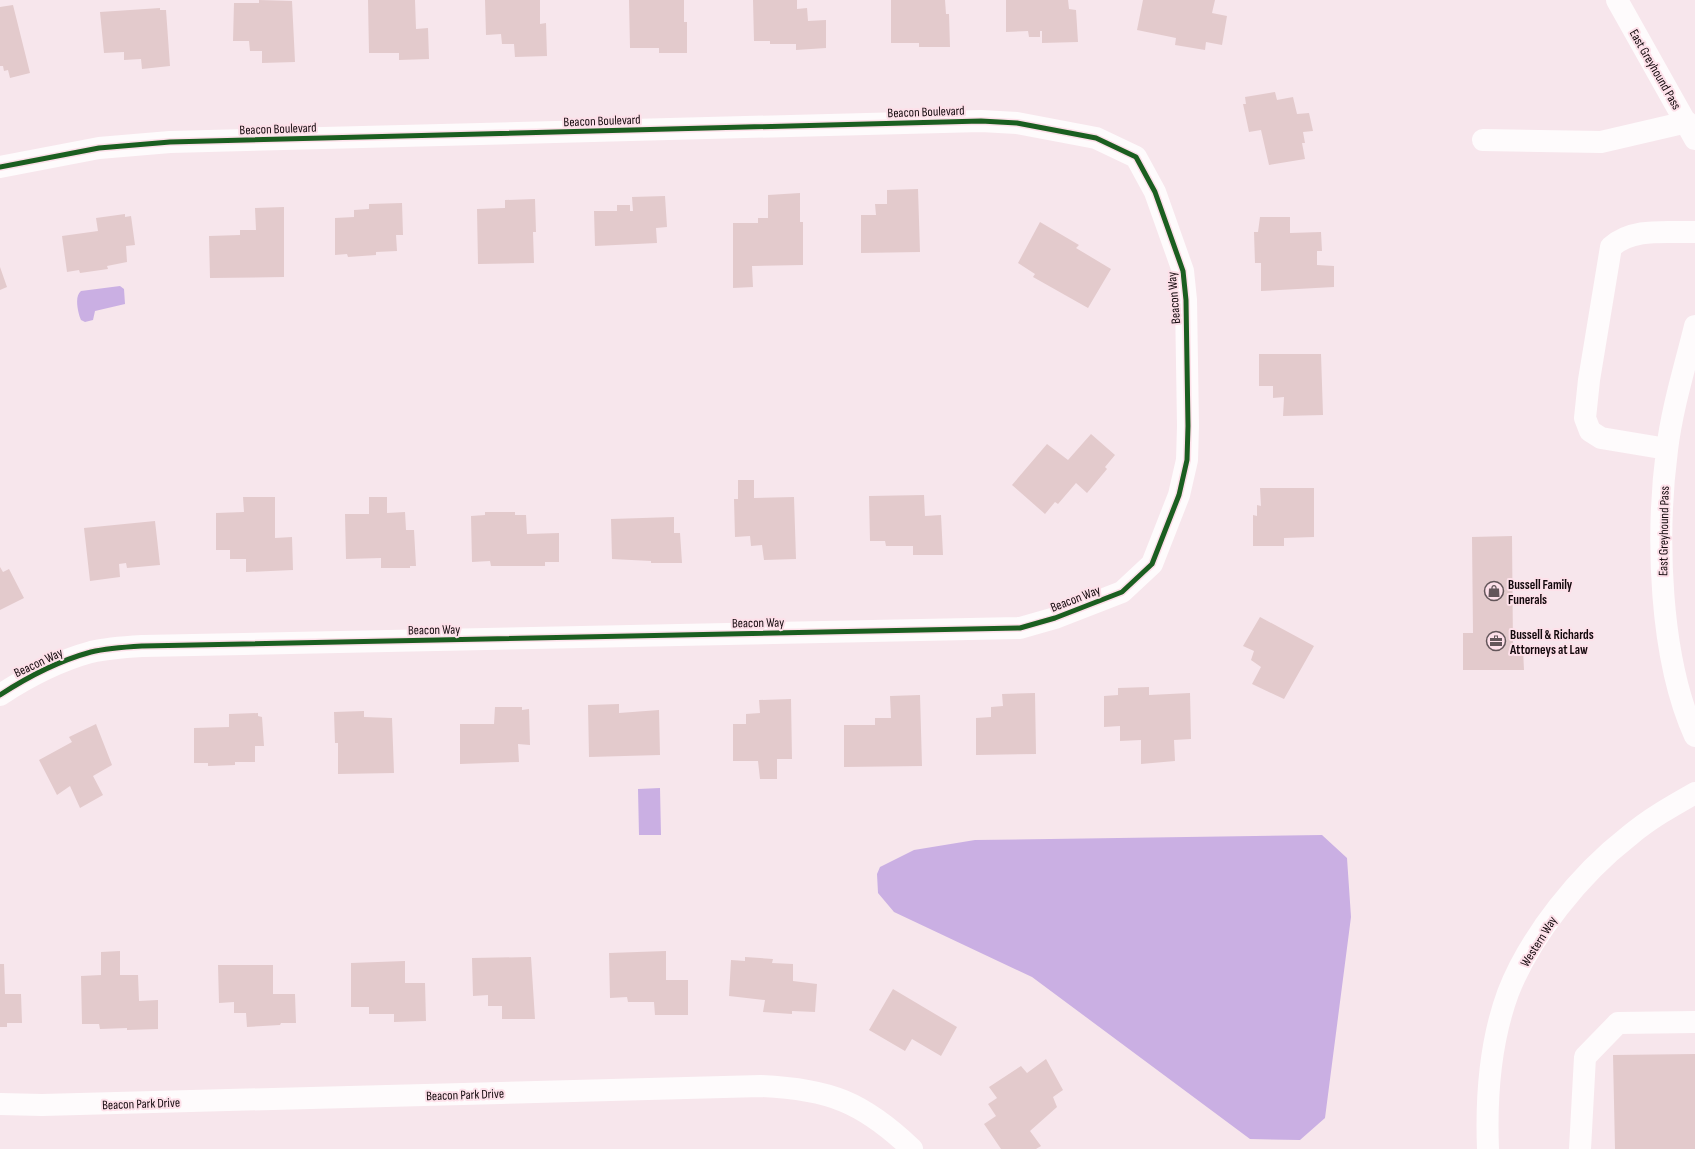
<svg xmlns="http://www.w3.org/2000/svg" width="1695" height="1149" font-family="'Sofia Sans Condensed',sans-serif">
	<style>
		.water { fill: #caafe3 }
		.building { fill: #e3cacc }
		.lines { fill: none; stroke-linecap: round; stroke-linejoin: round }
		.minor { stroke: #fefbfc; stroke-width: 22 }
		.cycleway-casing { stroke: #fde0e9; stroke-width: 8 }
		.cycleway { stroke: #1b5e20; stroke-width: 5 }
		.labels { text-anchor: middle; stroke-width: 4; stroke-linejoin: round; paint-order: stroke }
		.street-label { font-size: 13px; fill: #13080c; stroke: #fde0e9 }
		.poi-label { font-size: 13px; font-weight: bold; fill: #13080c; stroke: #fde0e9; text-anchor: start }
	</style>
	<rect width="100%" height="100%" fill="#f7e6ec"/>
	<!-- water -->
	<path class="water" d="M120,286L124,289L125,304L95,311L93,320L85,322L81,320C78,313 74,296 81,291Z
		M660,788L661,835H639L638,789Z
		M1322,835L1347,858L1351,917L1325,1118L1300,1140L1250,1139L1032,977L894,912L878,893L877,874L880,867L914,850L975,840Z"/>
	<!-- building -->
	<path class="building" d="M259,0L292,1L295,62L262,63V51H250L249,41H233L234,3H259Z
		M368,0H415L416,29L428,28L429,59L399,60V53H369Z
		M485,0H540V24L546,23L547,56L515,57L514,44H502L501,34L486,35Z
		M629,0H684V22H687V53H659V48H630Z
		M753,0H797V9L807,8L808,21L826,20V48L796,50V44H770V41H754Z
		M891,0H945L946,14H949L950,47H919V43H891Z
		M1006,0H1068L1069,9L1076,10L1078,42L1042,43V31H1040V37H1029L1028,31L1006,32Z
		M1143,0H1215L1212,13L1227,16L1222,45L1206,42L1205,50L1175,45L1176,38L1137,30Z
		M13,5L30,73L10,78L8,70L4,71L3,66H0V7Z
		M160,8V10H166L170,66L142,69L141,59L124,60V52L104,53L100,12Z
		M1275,92L1277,100L1293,97L1297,114L1309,113L1313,131L1303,132L1305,143H1302L1305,159L1269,165L1261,130L1249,132L1243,104H1246L1245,97Z
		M918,189L920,252L861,253V215H876L875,204H887V190Z
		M800,193V222H803V265L752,266L753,287L733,288V223H758V218H768V195Z
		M665,196L667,227L656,228L657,243L595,246L594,211H617V205H630V211H633L632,197Z
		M535,199L536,232H533L534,263L478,264L477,209L505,208V200Z
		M402,203L403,235H396L397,251L376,252V255L348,257L347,254L335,255V218L354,217V210L369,209V204Z
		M284,207V277L210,278L209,236L240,235V230H256L255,208Z
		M125,214V217L131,216L135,245L126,246L127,262L107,266L108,269L80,273L79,270L67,272L62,236L98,231L96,218Z
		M1260,217H1290V233L1321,232L1322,251H1317V265L1334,266V287L1261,291V263H1255L1254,232H1258Z
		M1040,222L1079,245L1076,248L1111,269L1088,308L1033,277L1035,274L1018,263Z
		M0,267L7,287L0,290Z
		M1259,354H1321L1323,415L1283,416L1284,397L1273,398V386H1259Z
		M1091,434L1115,455L1105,467L1107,469L1087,493L1076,483L1058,504L1055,502L1045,514L1012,485L1047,444L1068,460Z
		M738,480H754V498L794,497L796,559L764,560L762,545L751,546L750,536L735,537L734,499H738Z
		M1260,488H1314V537L1284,538V546H1253V515L1257,516V505L1261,506Z
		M924,495L925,516L941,515L943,555H913V546H886L885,541H870L869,496Z
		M243,497H275V538L292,537L293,570L246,572V559H230V550H216V513L244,512Z
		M369,497H387V513L405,512L406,530H414L416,566H410V568H381V558L346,559L345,514H369Z
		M485,512H515V515H526L527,534L559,533V562H545V566H491L490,561L472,562L471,516L485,515Z
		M674,517V533H680L682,563H651V561L612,559L611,519Z
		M155,521L160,565L127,568L126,563L119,564L120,577L90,581L84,528Z
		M1512,536L1513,650H1523L1524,670H1463V633H1473L1472,537Z
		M0,567L3,572L9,569L24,598L0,610Z
		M1260,617L1314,646L1284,699L1252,684L1261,667L1251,660L1254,651L1243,646Z
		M1149,687V695L1190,693L1191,739L1174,740L1175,761L1141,764V740L1120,741V726L1104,727V696L1118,695V688Z
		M1035,693L1036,754L976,755V718L991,717V707L1003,706L1002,694Z
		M920,695L922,766L844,767V725H875V718H891L890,696Z
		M791,699L792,759H777V779H760L758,761H733V724H746V714L760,713L759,700Z
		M619,704V713L659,710L660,755L589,757L588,705Z
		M495,707H522V710L529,709L530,745L518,744L519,762L460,764V724H494Z
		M364,711V717L392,718L394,773L338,774V743H335L334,712Z
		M258,713V716L262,717L264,746H255V762H235V765L208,766V763H194V728L229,727V714Z
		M96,724L112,765L93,776L103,795L80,808L70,786L57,795L39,760L72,742L69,737Z
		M120,951V975H138L139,1001L158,1000V1029L127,1030V1028L100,1029L99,1024H82L81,976L101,975V952Z
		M666,951V980H688V1015H655L654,1002H628L627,997L610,998L609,953Z
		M531,957L535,1019H502V1006H488V995L473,996L472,958Z
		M745,957L773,959L772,963L793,964V981L817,984L815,1012L792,1011V1014L763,1012L765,1000L729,996L731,960L745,961Z
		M405,961V983H425L426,1021L394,1022V1014H369V1007H351V963Z
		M0,964H4L5,994H21L22,1023H7V1027H0Z
		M218,965H273V994H295L296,1023H281L280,1025L247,1027L246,1013H234V1002L219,1003Z
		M893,989L957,1027L941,1056L912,1039L905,1051L869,1030Z
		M1695,1054V1149H1615L1613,1055Z
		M1046,1059L1063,1090L1053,1097L1057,1107L1030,1131L1041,1146L1036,1149H1001L984,1124L996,1116L988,1104L997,1098L989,1087L1021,1066L1027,1073Z"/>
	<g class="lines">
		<!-- minor -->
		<path class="minor" d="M1617,0L1695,139
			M1483,140L1601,142L1687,122
			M0,167L99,148L170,142L981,121L1017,123L1096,138L1136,157L1155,192L1183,271L1186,300L1188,426L1187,460L1179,495L1152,564L1122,592L1055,618L1020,628L143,646C126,647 108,648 91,652C58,661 29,676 0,695
			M1695,326C1685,367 1672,408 1667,450C1656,535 1659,657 1695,736
			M1667,449L1601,438L1590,431L1585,418L1589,380L1611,247C1633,227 1667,233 1695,232
			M0,1104L42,1105L761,1086C829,1089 863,1102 912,1149
			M1488,1149C1486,1098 1490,1042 1508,993C1530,936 1580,874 1629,836C1649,819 1672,806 1695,793
			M1580,1149L1585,1057L1618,1023L1695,1022"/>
		<!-- cycleway casing -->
		<g class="cycleway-casing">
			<path id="cycleway" d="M0,167L99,148L170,142L981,121L1017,123L1096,138L1136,157L1155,192L1183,271L1186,300L1188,426L1187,460L1179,495L1152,564L1122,592L1055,618L1020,628L143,646C126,647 108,648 91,652C58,661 29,676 0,695"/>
		</g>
		<!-- cycleway -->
		<use href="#cycleway" class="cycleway"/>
	</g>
	<!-- icons -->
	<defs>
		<g id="shop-ring" transform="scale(1)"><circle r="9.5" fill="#fde0e9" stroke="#63565a" stroke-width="1.5"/><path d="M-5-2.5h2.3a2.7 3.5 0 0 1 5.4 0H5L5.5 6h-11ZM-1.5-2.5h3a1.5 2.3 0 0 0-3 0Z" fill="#63565a"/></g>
		<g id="office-ring" transform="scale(1)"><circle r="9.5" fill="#fde0e9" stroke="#63565a" stroke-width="1.5"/><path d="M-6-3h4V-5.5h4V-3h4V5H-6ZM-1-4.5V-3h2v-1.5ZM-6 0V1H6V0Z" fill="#63565a"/></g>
	</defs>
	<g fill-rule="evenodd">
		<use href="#shop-ring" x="1494" y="591"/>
		<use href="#office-ring" x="1496" y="641"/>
	</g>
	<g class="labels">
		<!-- street labels -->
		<g class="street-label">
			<text transform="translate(1656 69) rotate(60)" y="5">East Greyhound Pass</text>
			<text transform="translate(926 111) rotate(-2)" y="5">Beacon Boulevard</text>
			<text transform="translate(602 120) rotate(-2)" y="5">Beacon Boulevard</text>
			<text transform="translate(278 128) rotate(-2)" y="5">Beacon Boulevard</text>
			<text transform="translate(1173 298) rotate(-95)" y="5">Beacon Way</text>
			<text transform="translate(1663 531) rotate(-89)" y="5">East Greyhound Pass</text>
			<text transform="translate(1075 598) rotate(-21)" y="5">Beacon Way</text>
			<text transform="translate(758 622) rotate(-1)" y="5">Beacon Way</text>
			<text transform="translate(434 629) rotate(-1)" y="5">Beacon Way</text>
			<text transform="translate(38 662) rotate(-25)" y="5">Beacon Way</text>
			<text transform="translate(1538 941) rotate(-58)" y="5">Western Way</text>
			<text transform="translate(465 1094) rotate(-2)" y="5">Beacon Park Drive</text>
			<text transform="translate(141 1103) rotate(-2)" y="5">Beacon Park Drive</text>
		</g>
		<!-- poi labels -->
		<g class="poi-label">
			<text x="1508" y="589">Bussell Family<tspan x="1508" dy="15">Funerals</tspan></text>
			<text x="1510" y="639">Bussell &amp; Richards<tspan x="1510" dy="15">Attorneys at Law</tspan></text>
		</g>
	</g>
</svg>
